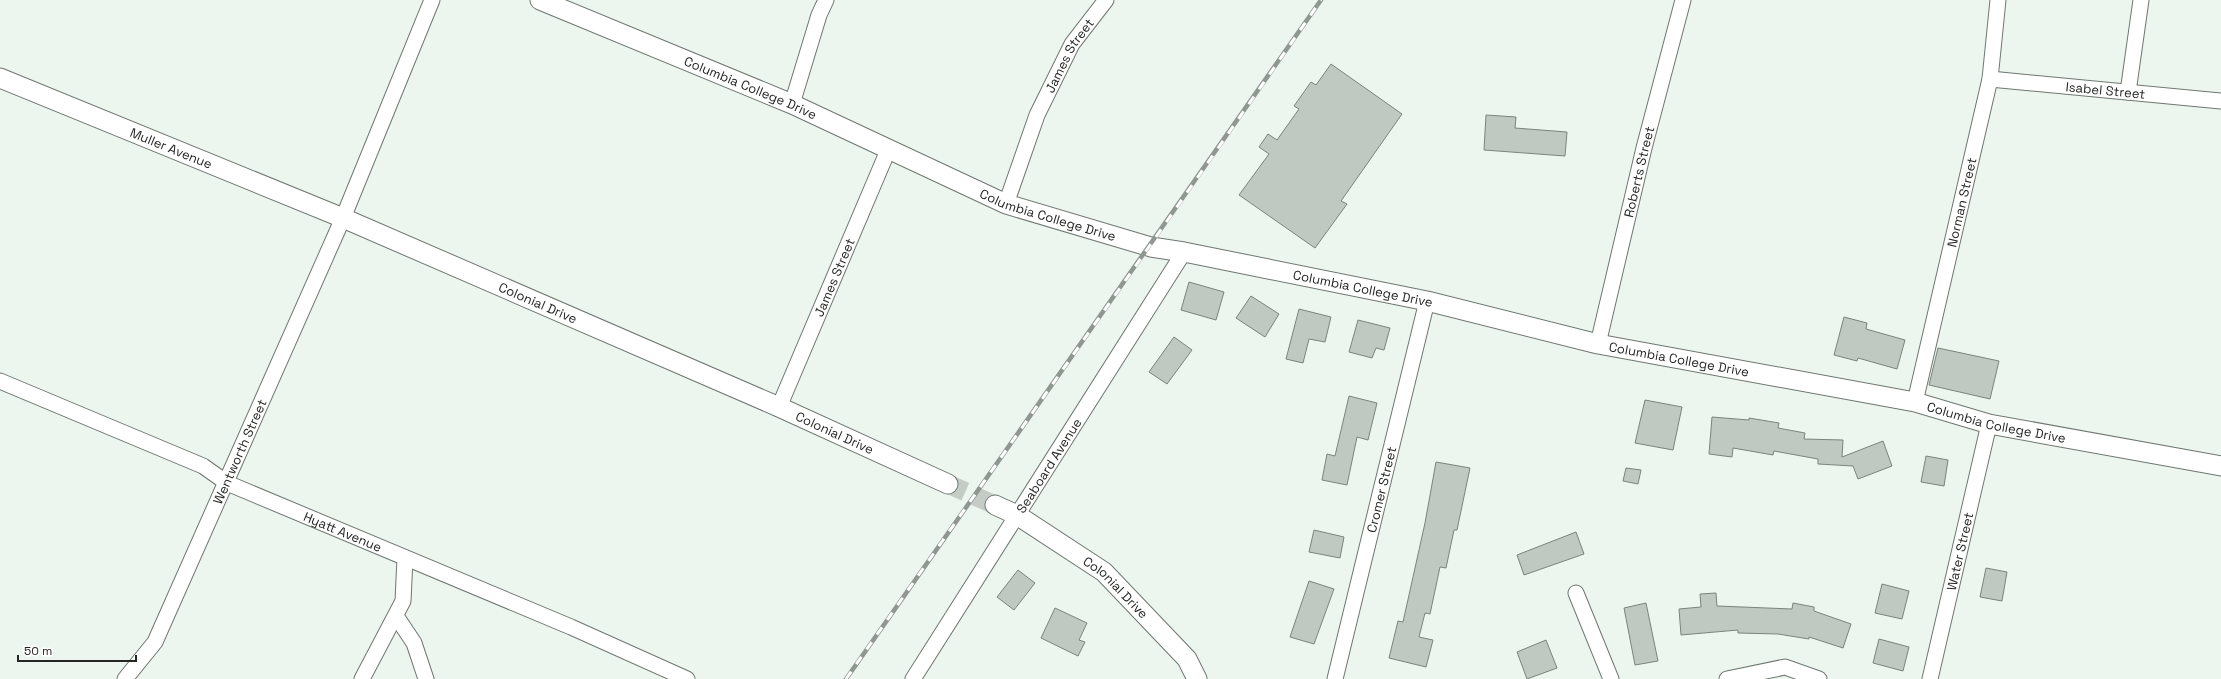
<svg xmlns="http://www.w3.org/2000/svg" width="2221" height="679" font-family="'Space Grotesk',sans-serif">
	<style>
		.building { fill: #bfc8c1; stroke: #7b837d }
		.lines { fill: none; stroke-linecap: round; stroke-linejoin: round }
		.tertiary-tunnel { stroke: #c4ccc5; stroke-width: 19; stroke-dasharray: 19 10; stroke-linecap: butt }
		.minor-casing { stroke: #6f7771; stroke-width: 17 }
		.tertiary-casing { stroke: #6f7771; stroke-width: 21 }
		.minor { stroke: #fff; stroke-width: 15 }
		.tertiary { stroke: #fff; stroke-width: 19 }
		.rail-casing { stroke: #909791; stroke-width: 4.5 }
		.rail { stroke: #fff; stroke-width: 3; stroke-dasharray: 9; stroke-linecap: butt }
		.labels { text-anchor: middle; stroke-width: 3; stroke-linejoin: round; paint-order: stroke }
		.street-label { font-size: 13px; fill: #232623; stroke: #fff }
	</style>
	<rect width="100%" height="100%" fill="#ecf5ee"/>
	<!-- building -->
	<path class="building" d="M1331,64L1402,114L1341,201L1347,204L1315,248L1239,195L1269,154L1259,147L1268,134L1277,140L1299,109L1294,106L1311,82L1316,85Z
		M1486,115L1516,117L1515,128L1567,132L1565,156L1484,150Z
		M1189,282L1224,292L1216,320L1181,310Z
		M1251,296L1279,314L1265,337L1236,318Z
		M1299,309L1331,317L1325,342L1309,339L1303,363L1286,359Z
		M1844,317L1867,323L1866,329L1905,340L1897,369L1858,358L1857,361L1834,355Z
		M1358,320L1390,328L1384,350L1376,348L1372,358L1349,352Z
		M1174,337L1192,350L1167,384L1149,372Z
		M1938,348L1999,361L1990,399L1929,385Z
		M1349,396L1377,403L1368,440L1357,437L1347,485L1322,480L1327,454L1335,456Z
		M1645,400L1682,407L1673,450L1635,443Z
		M1712,417L1749,420V418L1779,423L1778,428L1805,433L1804,439L1843,440L1842,457L1883,441L1892,466L1858,479L1853,466L1818,464V459L1774,451L1773,455L1733,448L1732,457L1709,454Z
		M1926,456L1948,460L1944,486L1921,482Z
		M1436,462L1470,468L1457,530H1454L1446,568L1440,567L1430,614L1425,613L1419,637L1433,640L1426,667L1389,658L1398,621L1403,622L1425,523Z
		M1626,468L1641,470L1638,484L1623,481Z
		M1314,530L1344,537L1340,558L1309,552Z
		M1576,532L1584,554L1524,575L1517,555Z
		M1986,568L2007,572L2002,601L1980,597Z
		M1018,570L1035,583L1014,610L997,597Z
		M1309,581L1334,589L1314,644L1290,637Z
		M1882,584L1909,591L1902,619L1875,613Z
		M1716,593L1717,606L1792,609L1793,603L1814,607V611L1851,624L1843,648L1809,637V639L1778,634L1738,633V630L1681,635L1679,609L1701,607L1700,594Z
		M1646,603L1658,661L1635,665L1624,608Z
		M1055,608L1087,623L1079,640L1085,642L1078,656L1041,638Z
		M1879,639L1909,647L1903,671L1873,663Z
		M1546,640L1557,668L1527,679L1517,652Z"/>
	<g class="lines">
		<!-- tertiary-tunnel -->
		<path class="tertiary-tunnel" d="M948,484L995,505"/>
		<!-- minor casing -->
		<g class="minor-casing">
			<g id="minor">
				<path id="s1" d="M1990,79L2221,101"/>
				<path d="M2128,92L2141,0"/>
				<path d="M792,104L819,15L826,0"/>
				<path id="s2" d="M1006,204L1037,115L1072,44L1106,0"/>
				<path id="s3" d="M1598,344L1644,148L1683,0"/>
				<path id="s4" d="M0,381L203,466L227,483L571,627L687,679"/>
				<path id="s5" d="M1915,402L1990,79L1998,0"/>
				<path id="s6" d="M779,407L889,148"/>
				<path d="M1576,593L1611,679"/>
				<path d="M396,616L414,643L426,679"/>
				<path id="s7" d="M125,679L155,642L343,218L432,0"/>
				<path d="M362,679L403,601L405,558"/>
				<path id="s8" d="M913,679L1184,252"/>
				<path id="s9" d="M1335,679L1427,301"/>
				<path d="M1727,679L1785,667L1819,679"/>
				<path id="s10" d="M1930,679L1989,424"/>
			</g>
		</g>
		<!-- tertiary casing -->
		<g class="tertiary-casing">
			<g id="tertiary">
				<path id="s11" d="M540,0L792,104L1006,204L1151,247L1184,252L1427,301L1598,344L1915,402L1989,424L2221,466"/>
				<path id="s12" d="M0,78L343,218L779,407L948,484"/>
				<path id="s13" d="M995,505L1017,515L1104,572L1187,659L1197,679"/>
			</g>
		</g>
		<!-- minor -->
		<use href="#minor" class="minor"/>
		<!-- tertiary -->
		<use href="#tertiary" class="tertiary"/>
		<!-- rail casing -->
		<g class="rail-casing">
			<path id="rail" d="M846,679C1004,452 1164,227 1321,0"/>
		</g>
		<!-- rail -->
		<use href="#rail" class="rail"/>
	</g>
	<g class="labels">
		<!-- street labels -->
		<g class="street-label">
			<text dy="5" stroke="none"><textPath href="#s2" startOffset="162">James Street</textPath></text>
			<text dy="5" stroke="none"><textPath href="#s11" startOffset="228">Columbia College Drive</textPath></text>
			<text dy="5" stroke="none"><textPath href="#s1" startOffset="116">Isabel Street</textPath></text>
			<text dy="5" stroke="none"><textPath href="#s12" startOffset="185">Muller Avenue</textPath></text>
			<text dy="5" stroke="none"><textPath href="#s3" startOffset="177">Roberts Street</textPath></text>
			<text dy="5" stroke="none"><textPath href="#s5" startOffset="205">Norman Street</textPath></text>
			<text dy="5" stroke="none"><textPath href="#s11" startOffset="552">Columbia College Drive</textPath></text>
			<text dy="5" stroke="none"><textPath href="#s6" startOffset="141">James Street</textPath></text>
			<text dy="5" stroke="none"><textPath href="#s11" startOffset="876">Columbia College Drive</textPath></text>
			<text dy="5" stroke="none"><textPath href="#s12" startOffset="583">Colonial Drive</textPath></text>
			<text dy="5" stroke="none"><textPath href="#s11" startOffset="1200">Columbia College Drive</textPath></text>
			<text dy="5" stroke="none"><textPath href="#s11" startOffset="1524">Columbia College Drive</textPath></text>
			<text dy="5" stroke="none"><textPath href="#s12" startOffset="907">Colonial Drive</textPath></text>
			<text dy="5" stroke="none"><textPath href="#s7" startOffset="256">Wentworth Street</textPath></text>
			<text dy="5" stroke="none"><textPath href="#s8" startOffset="253">Seaboard Avenue</textPath></text>
			<text dy="5" stroke="none"><textPath href="#s9" startOffset="195">Cromer Street</textPath></text>
			<text dy="5" stroke="none"><textPath href="#s4" startOffset="375">Hyatt Avenue</textPath></text>
			<text dy="5" stroke="none"><textPath href="#s10" startOffset="131">Water Street</textPath></text>
			<text dy="5" stroke="none"><textPath href="#s13" startOffset="147">Colonial Drive</textPath></text>
		</g>
	</g>
	<!-- scale -->
	<path d="M18 655v6h118v-6" fill="none" stroke="#232623" stroke-width="2"/>
	<text x="24" y="655" font-size="12" fill="#232623" stroke="#ffffff" stroke-width="3" paint-order="stroke">50 m</text>
</svg>
